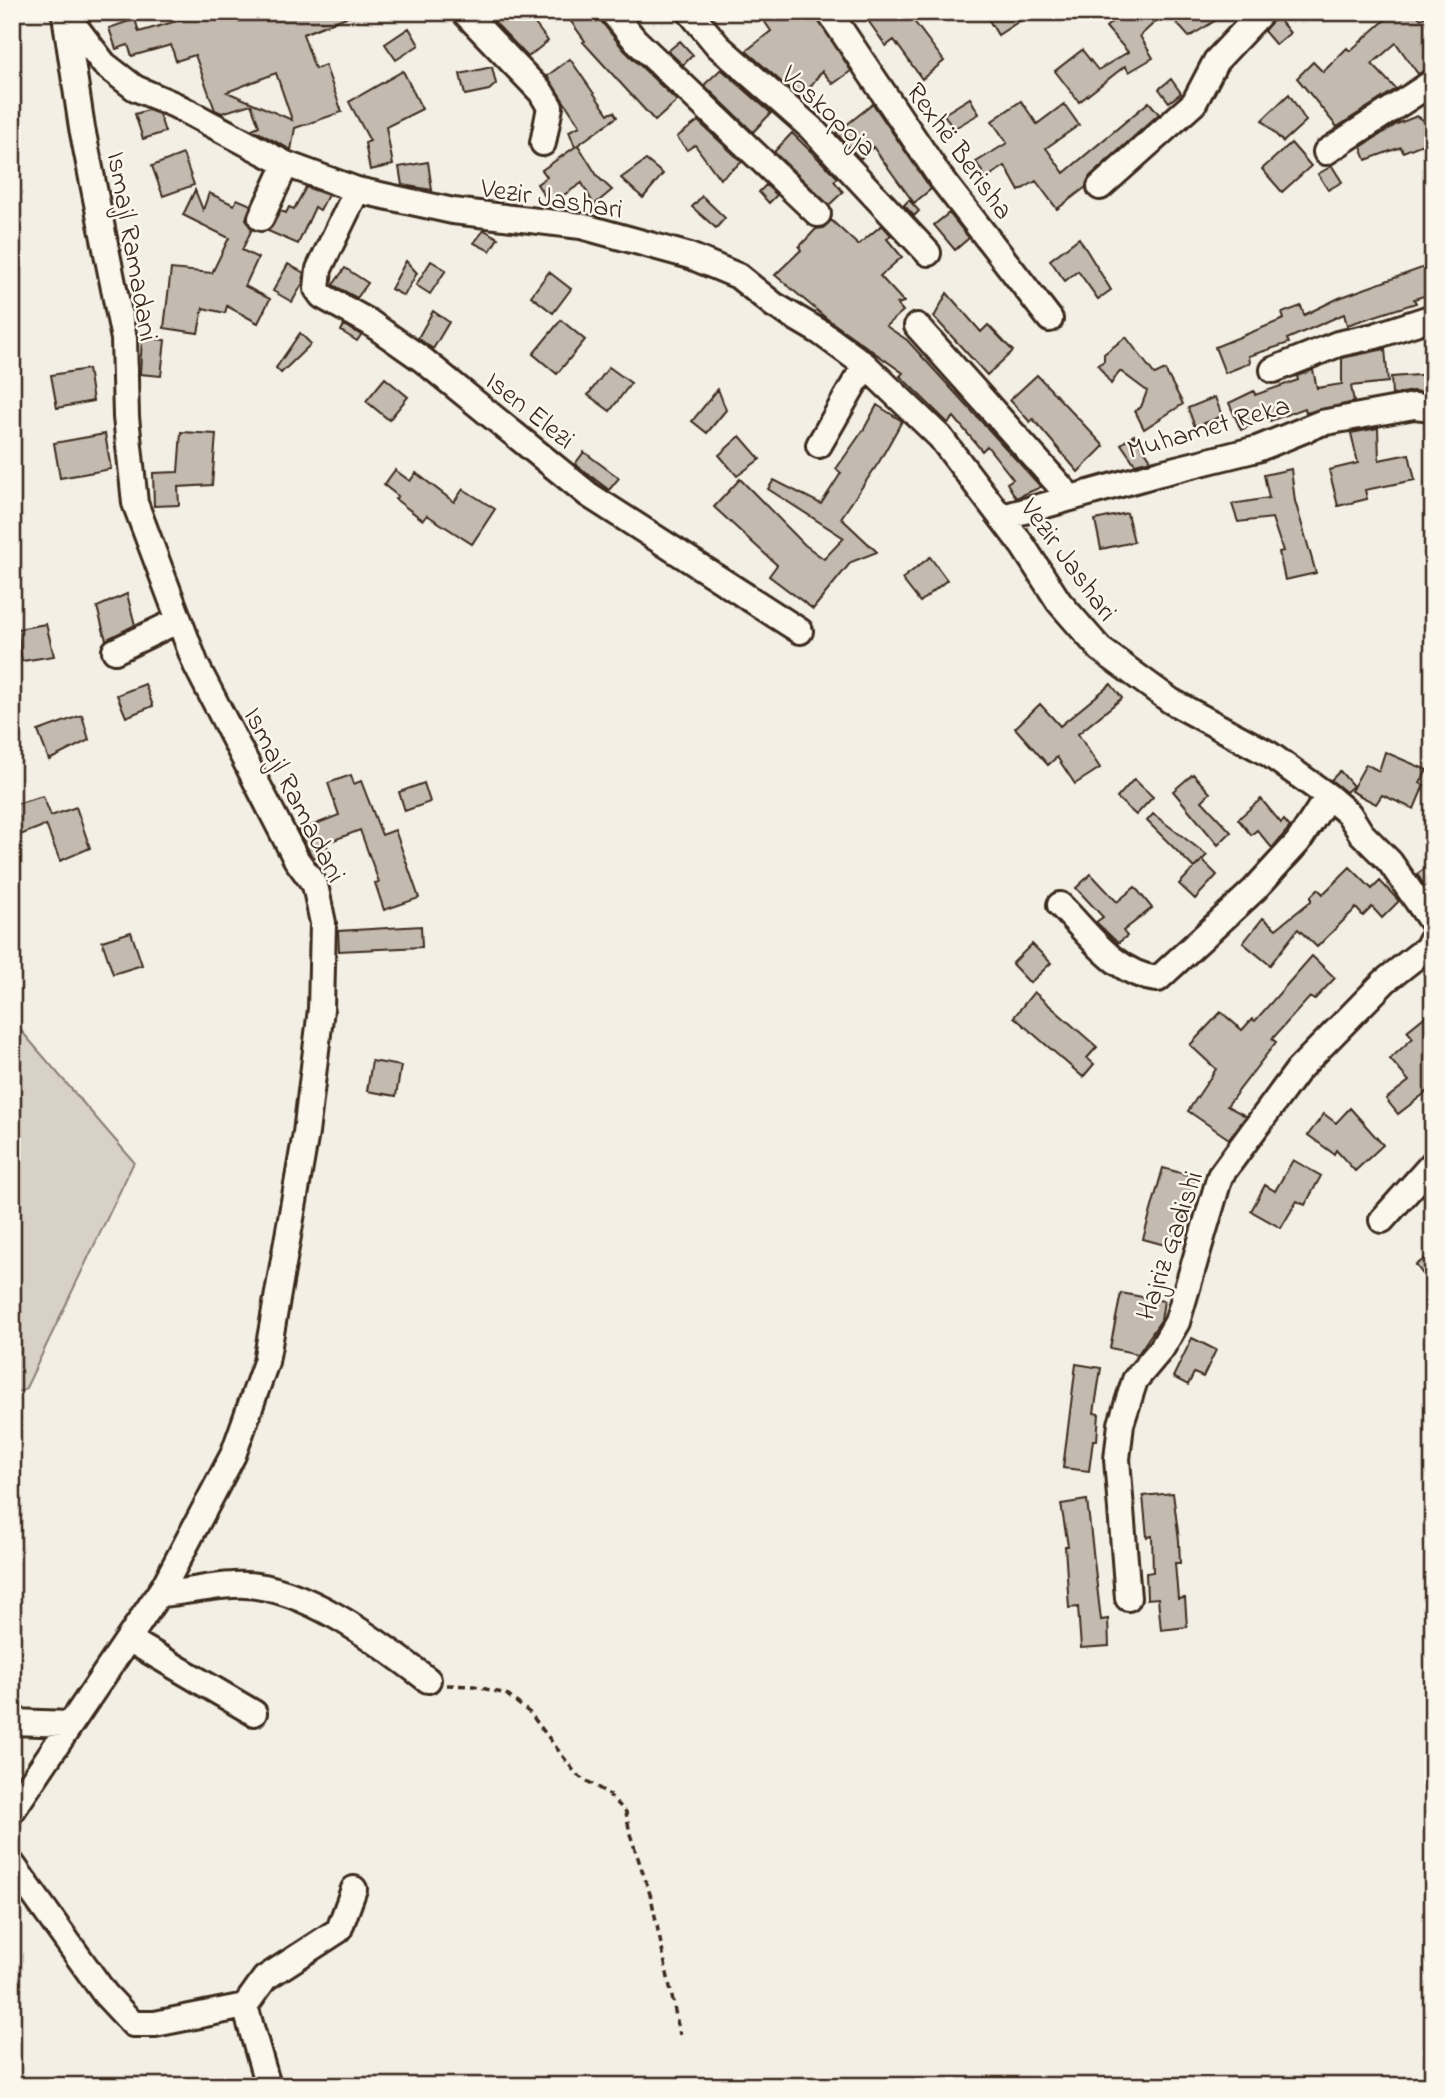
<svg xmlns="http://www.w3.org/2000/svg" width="1445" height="2098" font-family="'Indie Flower',sans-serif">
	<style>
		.green { fill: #d8d1c6; stroke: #8a7e72; stroke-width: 2 }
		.building { fill: #c3bbb0; stroke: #3b2a1e; stroke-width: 2; fill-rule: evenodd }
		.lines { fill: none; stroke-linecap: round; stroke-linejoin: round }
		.minor-casing { stroke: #3b2a1e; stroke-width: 30 }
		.path { stroke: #3b2a1e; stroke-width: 3.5; stroke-dasharray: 7 5; stroke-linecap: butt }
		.minor { stroke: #fbf7ec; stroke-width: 24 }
		.labels { text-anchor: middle; stroke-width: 5; stroke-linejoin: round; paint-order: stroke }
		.street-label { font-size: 28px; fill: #3b2a1e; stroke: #fbf7ec }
	</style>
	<rect width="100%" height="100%" fill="#f3efe4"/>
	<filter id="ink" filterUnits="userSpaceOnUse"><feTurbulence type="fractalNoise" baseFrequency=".0143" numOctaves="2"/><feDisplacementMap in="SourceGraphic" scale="14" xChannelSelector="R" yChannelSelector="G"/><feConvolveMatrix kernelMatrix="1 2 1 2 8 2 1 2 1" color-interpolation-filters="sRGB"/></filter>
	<g filter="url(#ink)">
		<!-- green -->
		<path class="green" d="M12,1020L134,1162L25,1390L12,1393Z"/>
		<!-- building -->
		<path class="building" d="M193,12H359L303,34L315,69L325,65L342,112L295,128L291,150L252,129L259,126L251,104L222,113L215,110L195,55L176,61L171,45L132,56L128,45L116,49L109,28L135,19L139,32L194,16ZM276,73L292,120L227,92Z
			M485,12H526L548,41L528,57Z
			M564,12H597L601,21L624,50L677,101L655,121L583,42L585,41Z
			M758,12H814L851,71L833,84L822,71L801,99L746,51L771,31Z
			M876,12H907L944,61L922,79L894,40L886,46L867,19Z
			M984,12H1033L998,35Z
			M1122,12H1166L1140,36L1153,58L1129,72L1125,66L1079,102L1055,71L1082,50L1098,70L1128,52L1106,27Z
			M1167,12H1229L1189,37Z
			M1394,12H1414L1421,19L1433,12V67L1418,74L1396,43L1372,64L1396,89L1337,127L1297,78L1313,62L1323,72L1347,48L1350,51Z
			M1276,16L1290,33L1276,45L1264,31Z
			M409,28L419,45L396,60L385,44Z
			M680,41L693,55L683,65L668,51Z
			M570,59L608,114L614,112L617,117L575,147L569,131L580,126L547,76Z
			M492,67L496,84L489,90L465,95L460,74Z
			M721,69L771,113L753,132L704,85Z
			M403,71L422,109L386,127L393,165L370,170L365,143L370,141L349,102Z
			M1171,79L1181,93L1169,102L1159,89Z
			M1289,94L1306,121L1283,142L1262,120Z
			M970,98L979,114L953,129L944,114Z
			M1021,101L1037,124L1064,104L1079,125L1046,148L1064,173L1149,102L1159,114L1090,176L1086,187L1057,209L1036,181L1019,191L1005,166L986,178L976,162L1007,143L992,121Z
			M873,104L931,189L914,203L873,147L860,159L836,133Z
			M148,110L159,114L165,132L143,139L135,114Z
			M1417,116L1428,123L1433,140L1403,152L1401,147L1366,160L1361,147L1397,124Z
			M698,121L742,162L720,179L695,145L687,150L677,137Z
			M792,133L838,178L834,181L843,192L829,205L774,152Z
			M1291,143L1311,166L1282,192L1262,169Z
			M578,145L598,177L612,190L594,205L582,183L550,204L537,184L547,177L542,170Z
			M183,154L194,185L163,196L152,166Z
			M646,160L663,174L643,198L621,178Z
			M428,162L432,190L402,185L399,167Z
			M1332,166L1342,182L1328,190L1318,174Z
			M766,185L777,195L769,203L759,192Z
			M306,187L328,195L320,210L315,207L298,244L268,231L281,211L286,213L289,207L294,209Z
			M195,190L203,210L209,193L234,205L237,199L251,205L246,219L252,229L242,250L258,258L245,286L270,299L258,323L227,306L225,313L203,308L198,333L164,328L171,269L212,273L229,238L183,215Z
			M702,196L725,218L716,228L692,207Z
			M909,200L919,211L914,216L904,205Z
			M949,213L969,238L955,250L934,225Z
			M831,220L858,245L882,225L891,235L887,239L902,257L880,276L904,302L897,304L903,311L886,326L907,340L1041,487L1016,498L1007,483L1013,479L987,446L982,451L954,417L948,423L900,376L903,373L826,318L775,275L801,250L799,247L816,229L823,228Z
			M484,230L498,238L490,251L474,243Z
			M1079,238L1111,290L1098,299L1078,271L1065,281L1050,260Z
			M406,261L417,273L404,296L391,289Z
			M431,261L446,270L430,294L416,285Z
			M288,264L304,273L303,283L292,302L273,291Z
			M1430,265L1433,293L1414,299L1416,303L1347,325L1344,314L1287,339L1289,343L1249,356L1250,363L1225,373L1215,347L1284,319L1282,313L1301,306L1304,315L1339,298Z
			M345,268L368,283L357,298L333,285Z
			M549,272L571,289L553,313L531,296Z
			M947,293L981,332L988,325L1013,351L987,375L934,317Z
			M433,311L449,322L433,349L418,338Z
			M561,320L585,340L557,374L533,354Z
			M344,325L361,335L357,341L341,331Z
			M300,333L311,344L281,373L276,368Z
			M142,337L165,340L161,376L140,374Z
			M1126,337L1155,375L1165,370L1183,404L1144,429L1135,411L1141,407L1147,391L1120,371L1111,384L1098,365L1104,361V354Z
			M1385,349L1388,382L1351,386L1354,402L1306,413L1305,408L1270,421L1269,417L1241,430L1229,403L1254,391L1255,395L1298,380L1297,376L1313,370L1317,388L1342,384V358Z
			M609,367L631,383L610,411L588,395Z
			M88,369L93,401L57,408L51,375Z
			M1433,374V393L1412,391L1392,395L1391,377Z
			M1037,375L1104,446L1078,472L1033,419L1030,422L1010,400Z
			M385,378L408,397L389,420L366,401Z
			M718,389L726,410L707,433L692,421Z
			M1215,397L1222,416L1195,427L1188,408Z
			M877,405L902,421L879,462L841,518L877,552L851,562L813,609L769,576L777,565L714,507L740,479L805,545L824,559L844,538L768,489L774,480L821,504L841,473L836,469L864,429Z
			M1378,428L1379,460L1409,454L1415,480L1365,490L1367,499L1338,506L1329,470L1358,463L1351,433Z
			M181,432L216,434L212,485L178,487L179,505L154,506L153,473L178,472Z
			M105,434L111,469L60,478L54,443Z
			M1134,435L1151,460L1135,464L1121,444Z
			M740,436L760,459L737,476L719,455Z
			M584,452L619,478L609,490L575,464Z
			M1291,469L1295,501L1316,573L1285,580L1279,552L1283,551L1272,518L1238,522L1232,504L1269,498L1264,475Z
			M395,470L410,481L416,473L454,502L463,489L495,509L472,544L427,515L423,520L395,499L398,496L384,485Z
			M1127,513L1134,542L1101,549L1095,520Z
			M930,557L947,580L920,602L902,579Z
			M127,594L135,625L106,640L97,607Z
			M46,624L54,656L22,661L17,629Z
			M145,684L153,706L126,717L117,695Z
			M1111,684L1122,698L1078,734L1100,768L1075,784L1057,757L1048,765L1015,728L1040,704L1060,726Z
			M82,715L89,740L49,760L38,731Z
			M1385,752L1427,770L1420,783L1424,785L1414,809L1382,795L1376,804L1351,791L1366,764L1379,771Z
			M1340,771L1353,786L1346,792L1331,780Z
			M1193,774L1210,793L1202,801L1231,832L1218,845L1173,791Z
			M351,775L354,784L361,781L382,835L395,830L419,898L384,910L375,883L379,882L360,830L326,843L329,851L313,858L309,851L298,831L339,815L328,783Z
			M1134,779L1153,797L1136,815L1117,798Z
			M424,783L430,802L405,811L399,792Z
			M43,796L51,816L76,807L90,848L60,861L46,825L12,838V805Z
			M1261,799L1281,823L1284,820L1290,827L1272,848L1257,830L1251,835L1238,819Z
			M1153,814L1207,855L1202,860L1217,875L1195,899L1179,884L1201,861L1194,868L1147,821Z
			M1433,863V898L1417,874Z
			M1350,867L1372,889L1380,881L1399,901L1382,918L1372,907L1363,916L1356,908L1317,947L1298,929L1270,965L1243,943L1263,918L1276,929L1311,901V896L1318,889L1323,894Z
			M1091,874L1117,902L1135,887L1152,908L1123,931L1127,936L1118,943L1096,922L1103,917L1076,888Z
			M421,926L422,947L339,951L338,931Z
			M131,932L142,965L113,974L102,941Z
			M1032,944L1051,963L1030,983L1012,964Z
			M1312,956L1335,978L1314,1000L1310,997L1272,1039L1276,1042L1227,1106L1246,1116L1229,1139L1188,1111L1216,1069L1190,1045L1221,1012L1242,1030L1252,1019L1255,1021Z
			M1034,992L1097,1047L1087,1058L1094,1064L1083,1077L1014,1017Z
			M1433,1010V1087L1398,1114L1386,1099L1409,1081L1390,1059L1413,1038L1407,1031Z
			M372,1061L401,1066L396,1096L367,1091Z
			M1350,1108L1383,1145L1355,1171L1336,1150L1334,1154L1308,1135L1324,1114L1336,1123Z
			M1293,1160L1321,1176L1305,1205L1297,1201L1281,1228L1251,1211L1265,1185L1275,1191Z
			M1163,1168L1195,1177L1176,1248L1143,1239Z
			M1433,1253V1288L1416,1265Z
			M1121,1293L1164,1301L1161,1320L1138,1354L1110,1348Z
			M1192,1338L1216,1350L1203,1377L1194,1373L1188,1385L1173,1377Z
			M1076,1364L1101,1368L1094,1413L1099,1414L1097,1440H1093L1089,1471L1063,1468Z
			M1173,1493L1179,1540L1180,1563H1175L1178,1599L1185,1598L1187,1627L1161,1630L1158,1598L1147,1599L1146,1573L1153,1572L1152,1536L1147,1537L1143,1496Z
			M1087,1500L1101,1620L1108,1619L1109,1646L1081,1648L1078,1607L1069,1608L1065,1546H1068L1061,1504Z"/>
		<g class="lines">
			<!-- minor casing -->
			<g class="minor-casing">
				<path id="minor" d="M64,12L104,64L135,88L175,105L286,164L357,190L453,211L581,226L690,256L738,276L774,305L820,332L865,365L940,437L1023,546L1059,602L1100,649L1171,701L1269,754L1328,796L1349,814L1361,833L1390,862L1433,924
					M464,12L541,92L550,107L543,143
					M612,12L635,40L818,214
					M690,12L718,46L811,128L928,253
					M829,12L940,177L1050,319
					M1326,152L1433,82
					M1100,187L1194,103L1216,61L1262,12
					M357,190L319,269L317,289L322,296L369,322L423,360L589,495L800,631
					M261,218L286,164
					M917,326L1070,497
					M1273,370L1338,344L1375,336L1433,317
					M819,445L865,365
					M1003,517L1160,473L1257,449L1321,423L1414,406L1433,408
					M115,651L177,621
					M1060,905C1088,933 1116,975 1158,979L1254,890L1298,842L1328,796
					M1382,1220L1433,1163
					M159,1594C184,1593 208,1586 233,1585C298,1580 380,1643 428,1680
					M1128,1598L1117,1459L1121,1424L1135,1380L1162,1348L1177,1322L1220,1176L1298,1070L1385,981L1427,948L1433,936
					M130,1640L254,1713
					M12,1722L70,1724
					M12,1811L164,1586L233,1455L266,1362L306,1133L321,1009L323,923L315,885L296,859L196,665L135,503L126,417L124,339L82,128L65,15
					M12,1864L105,1994L133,2024H155L245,2006L268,2086
					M245,2006L265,1978L339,1930L354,1889"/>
			</g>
			<!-- path -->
			<path class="path" d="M447,1685L474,1686L506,1694L530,1713L577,1775L607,1793L626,1812L630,1834L651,1897L680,2035"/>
			<!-- minor -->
			<use href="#minor" class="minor"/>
		</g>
	</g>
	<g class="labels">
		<!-- street labels -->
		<g class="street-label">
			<text transform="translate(830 110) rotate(43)" y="10">Voskopoja</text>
			<text transform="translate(961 150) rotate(54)" y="10">Rexhë Berisha</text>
			<text transform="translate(552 197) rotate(9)" y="10">Vezir Jashari</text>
			<text transform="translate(134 246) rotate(80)" y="10">Ismajl Ramadani</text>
			<text transform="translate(531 409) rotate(39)" y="10">Isen Elezi</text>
			<text transform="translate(1208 426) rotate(-16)" y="10">Muhamet Reka</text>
			<text transform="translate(1070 559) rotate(54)" y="10">Vezir Jashari</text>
			<text transform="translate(296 794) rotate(63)" y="10">Ismajl Ramadani</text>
			<text transform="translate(1168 1245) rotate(-71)" y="10">Hajriz Gadishi</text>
		</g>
	</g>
	<!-- margin -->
	<rect width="1445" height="2098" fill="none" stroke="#fbf7ec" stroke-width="42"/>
	<rect x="21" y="21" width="1403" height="2056" fill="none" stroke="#3b2a1e" stroke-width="2.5" filter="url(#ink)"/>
</svg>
